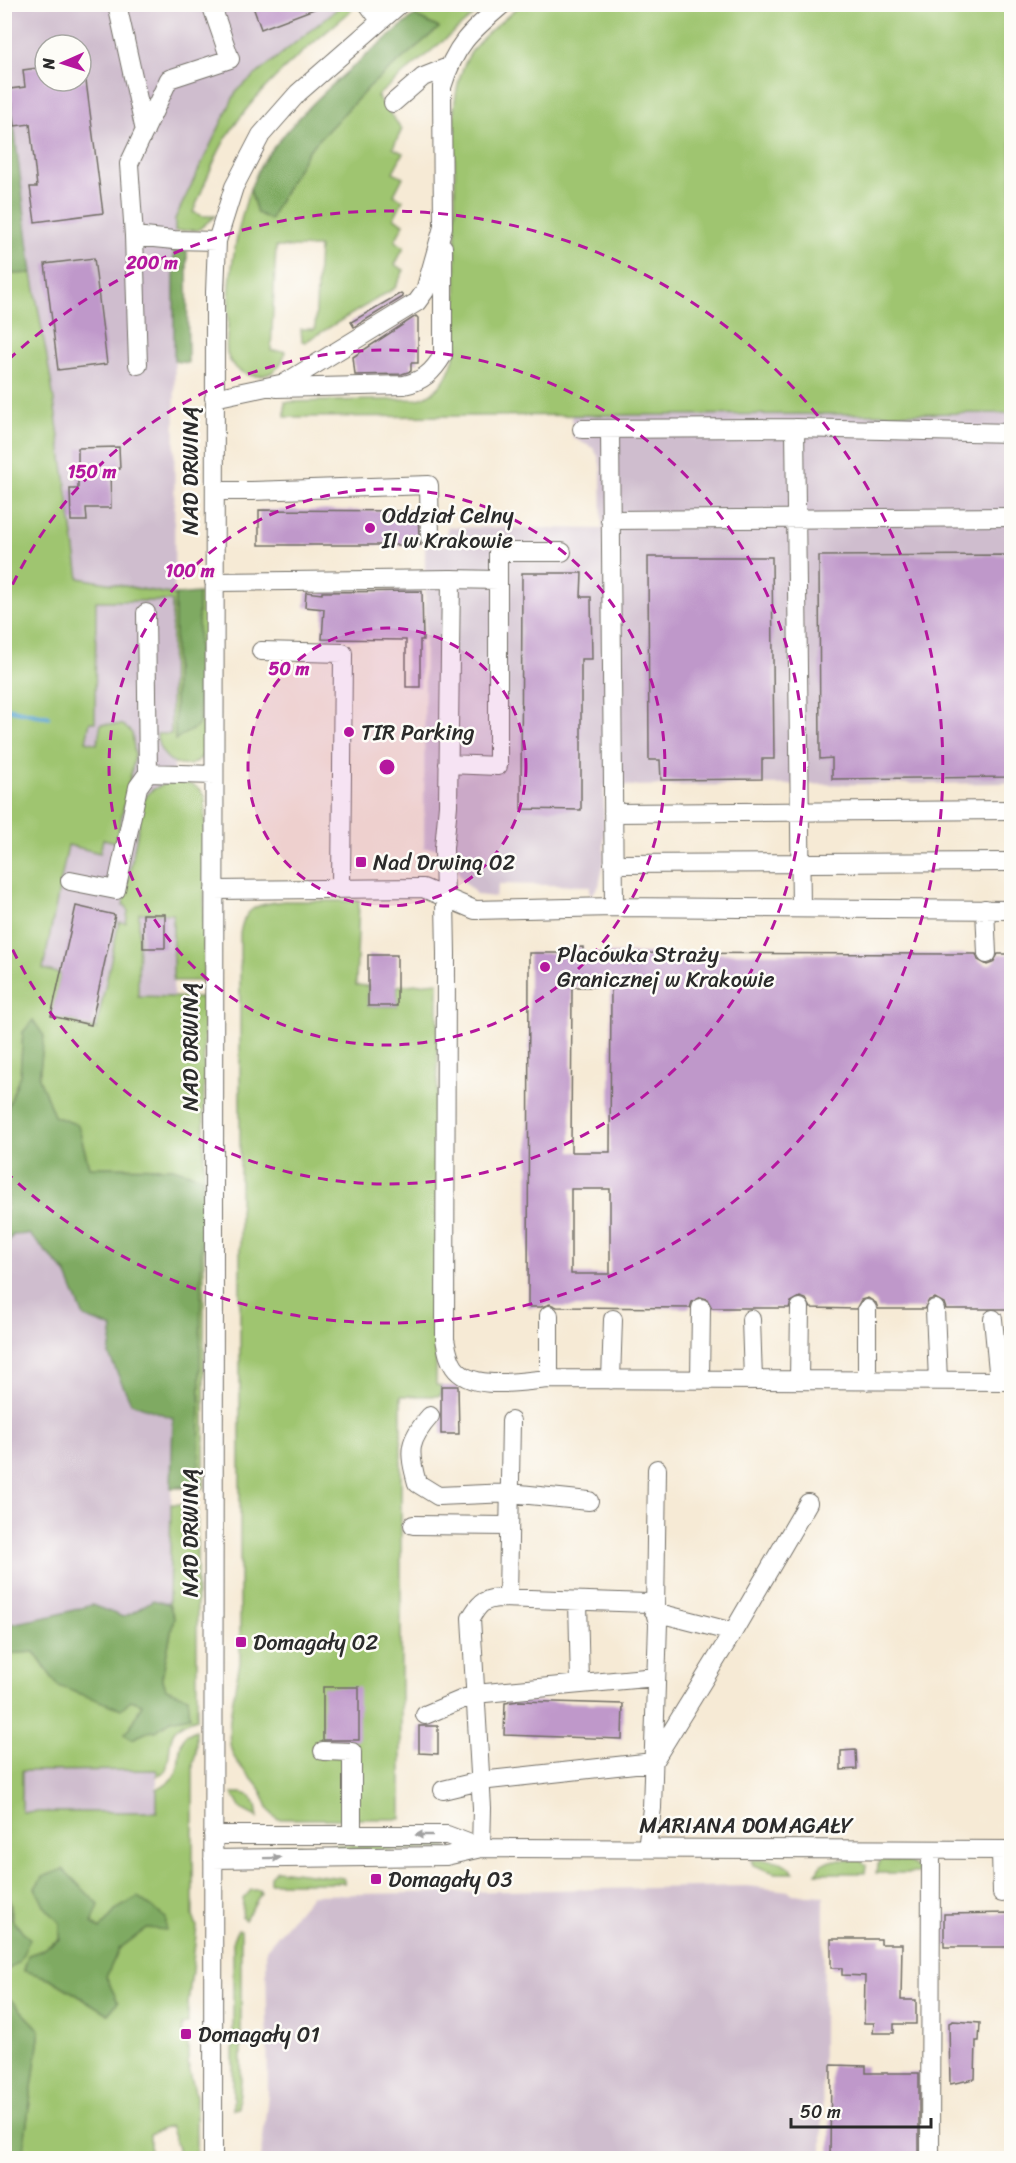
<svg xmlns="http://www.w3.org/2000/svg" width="1016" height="2163" font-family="Sriracha,sans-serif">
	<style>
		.industrial { fill: #cfbdce; fill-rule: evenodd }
		.green { fill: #9fc570; stroke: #65784e; stroke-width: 1.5; fill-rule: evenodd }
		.forest { fill: #7faa62; stroke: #556a46; stroke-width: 1.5 }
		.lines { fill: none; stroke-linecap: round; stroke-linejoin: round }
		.stream { stroke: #5ca6d4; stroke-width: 5 }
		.building { fill: #bf98ca; fill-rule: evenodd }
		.minor-casing { stroke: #726e66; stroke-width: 20 }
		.minor { stroke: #fff; stroke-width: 18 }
		.oneway { fill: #a0a0a0 }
		.ring { fill: none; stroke: #b5179e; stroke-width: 3; stroke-dasharray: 10 8 }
		.poi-dot { fill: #b5179e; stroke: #fdfcf7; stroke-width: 2 }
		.labels { text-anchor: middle; stroke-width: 5; stroke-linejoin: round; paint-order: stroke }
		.street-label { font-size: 22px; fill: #2b2b2b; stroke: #fdfcf7 }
		.poi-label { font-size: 22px; fill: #2b2b2b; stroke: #fdfcf7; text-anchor: start }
		.centre { fill: #b5179e; stroke: #fdfcf7; stroke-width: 3 }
		.ring-label { font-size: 18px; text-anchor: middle; font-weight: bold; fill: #b5179e; stroke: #fdfcf7; stroke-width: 5; stroke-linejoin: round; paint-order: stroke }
	</style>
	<rect width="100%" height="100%" fill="#fdfcf7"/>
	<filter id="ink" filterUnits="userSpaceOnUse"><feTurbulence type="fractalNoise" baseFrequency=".0167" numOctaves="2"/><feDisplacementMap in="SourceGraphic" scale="12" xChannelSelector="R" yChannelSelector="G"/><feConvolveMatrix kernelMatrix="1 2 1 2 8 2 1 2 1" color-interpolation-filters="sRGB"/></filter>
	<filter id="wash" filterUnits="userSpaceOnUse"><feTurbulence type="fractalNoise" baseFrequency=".008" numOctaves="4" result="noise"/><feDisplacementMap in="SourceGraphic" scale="24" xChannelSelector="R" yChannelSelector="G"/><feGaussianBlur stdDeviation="1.35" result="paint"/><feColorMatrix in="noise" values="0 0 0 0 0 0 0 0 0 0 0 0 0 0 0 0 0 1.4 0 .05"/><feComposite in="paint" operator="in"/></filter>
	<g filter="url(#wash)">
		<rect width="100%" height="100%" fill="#f6ead5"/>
		<!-- industrial -->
		<path class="industrial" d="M4,5H342L237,90L175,219L173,1168L33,1020L79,578L51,380L32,273L6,60ZM45,45H81V81H45Z
			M1011,413V783L604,786V862L599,886L590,896V886L499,884L495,897L477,895L463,880L458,872V848H424L425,545H447V527L602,529L601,470L599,458L593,448L573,438L572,416Z
			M29,1234L66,1273L84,1317L114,1328L109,1355L173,1418L169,1604L153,1600L132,1613L123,1617L92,1605L52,1616L5,1625L4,1246L13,1235Z
			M157,1770V1812L22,1813V1771Z
			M747,1886L789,1891L793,1894L824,1896L822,2158H261L268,2093L266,1949L312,1895Z"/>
		<!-- green -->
		<path class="green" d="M522,4L1011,5V413L285,417V402L418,399C443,393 451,370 457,347L454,110C460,50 478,41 522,4Z
			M342,5H348L352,10C309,47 264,81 232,129C215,153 205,185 193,212L202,216H215L198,230L175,231V219L237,90Z
			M427,5H486L377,96L402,129L393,148L403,153L393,172L403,177L394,195L403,200L394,218L404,224L395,241L404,247L395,265L404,270L395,288L305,342L302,341L301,329H315L319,247H276L271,351H285C280,387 233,381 227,353C225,343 228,330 228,320C229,273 235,233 250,189L257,213L271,219L275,209L308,151L371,85L439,28L414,16Z
			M4,213L12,274L32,273L51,380L79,578L175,595V739C183,732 193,732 199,724L198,593L203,594L206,598L205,753C188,779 157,760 157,734H171L172,601H96L95,722H90L86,741L97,744L101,724L123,725L132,733L135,756L116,842L103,839L100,853L68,845L43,969L61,974L52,1016L78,1022V1025L96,1029L119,922L126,923L128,911L126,906L123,905L144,800C147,796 149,791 154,789C168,779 199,779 205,798L204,978L203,981H173V914L139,913L138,996L204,998V1488H171L193,1485L173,1168L89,1167L78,1125L54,1116L39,1078L44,1036L23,1032L20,1075L5,1115Z
			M284,901H359L356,985L368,986V1006H397V986L438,982L436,1385L441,1386L440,1396H401V1819H277C265,1810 268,1801 259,1788C251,1776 239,1768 233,1755C223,1733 236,1686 240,1662V934C244,906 259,904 284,901Z
			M171,1504L197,1505V1718C162,1728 174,1743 166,1770L157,1777V1770L22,1771V1812H157V1789C191,1772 171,1759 185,1735L196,1730V1753L193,1764V1915L197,1926L188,2005V2024L182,2025L183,2042H188V2063L196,2097V2158H178V2149L170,2126L150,2134V2158H22L40,2030L6,1995L4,1972L19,1962L5,1866V1654L34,1652L58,1686L131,1700L142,1704L134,1721L125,1734L132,1739L152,1730L156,1731L171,1720L190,1716L166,1689L162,1677L174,1618L169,1604ZM117,1909L147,1928L119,1949L106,1977L118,2002L108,2014L49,1978L24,1970L29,1955L40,1951L60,1939V1923H91L100,1929Z
			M232,1793H243L251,1796L256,1805L258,1818L241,1809Z
			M277,1845H446L448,1849L277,1851Z
			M751,1860C768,1860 783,1857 794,1873H775L753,1865Z
			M831,1860H860L866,1865L865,1873H816L822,1864Z
			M881,1860C896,1860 913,1858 921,1873H876L877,1866Z
			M277,1870L343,1878L345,1883H270V1876Z
			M251,1890H259L261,1893L245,1920L242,1917L243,1899Z
			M238,1929L241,1930V2082L238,2108L233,2109V1939Z"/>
		<!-- forest -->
		<path class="forest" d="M414,16L439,28L371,85L308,151L275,209L271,220L257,213L250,189C255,178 259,165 267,156C307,102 362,58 414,16Z
			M11,102L32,273L12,274L4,213L5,106Z
			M174,250L187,251L188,363L174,361Z
			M198,593L199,724C193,732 183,733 175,740V595Z
			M33,1020L44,1036L39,1078L54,1116L78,1125L89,1167L173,1168L202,1177L199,1480L193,1485L171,1488L173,1418L131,1403L109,1355L113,1328L84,1317L66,1273L29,1234L13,1235L5,1246L8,1186L5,1179V1115L20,1075L23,1032Z
			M153,1600L169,1604L174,1618L162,1677L166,1689L188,1697L190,1716L171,1720L156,1731L152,1730L132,1739L124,1734L134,1721L142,1704L131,1700L121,1709L58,1686L34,1652L5,1654V1625L52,1616L92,1605L123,1617L132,1613Z
			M4,1866L11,1919L30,1939L19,1962L5,1972Z
			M63,1869L99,1905L92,1923L100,1929L117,1909L138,1897L166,1918V1930L147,1928L119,1949L106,1977L118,2002L108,2014L49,1978L24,1971L28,1955L40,1951L60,1939V1923L45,1907L35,1888L42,1877Z
			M4,1988L6,1995L40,2030L22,2158H5Z"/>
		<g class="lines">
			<!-- stream -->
			<path class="stream" d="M4,708L48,717"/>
		</g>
		<g id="blocks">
			<!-- building -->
			<path class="building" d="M252,4H322V6L261,29Z
				M45,67V81H86L103,213L35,222L30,187H37L30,124L15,126L10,89L25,87L23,70Z
				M94,258L107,364L58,370L45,264Z
				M401,293L403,297L354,327L351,322Z
				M416,316L418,318V363H411V371L402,374L355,375L353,357Z
				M119,447L120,469H110L111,508H86L87,521H71L70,489H78V448Z
				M259,510L418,511L419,538L421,545H259Z
				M1011,555V777L832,779V758L820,759L819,556Z
				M648,557H772L774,759H762V779L661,780L660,760H649Z
				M522,573H582L581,597H591L592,659H581V810L521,809Z
				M422,591L423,640H420V687H406V640L322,639L324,609L305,607L306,592L322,594V592Z
				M76,906L115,915L91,1025L51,1016Z
				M143,914H165V948H143Z
				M583,947V953L976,954L978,960L987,965L993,963L998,954H1011V1309H946L944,1303L935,1298L929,1300L924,1309H878L876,1303L868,1298L861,1300L856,1309L811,1308L806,1299L800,1297L791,1302L789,1308H712L707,1299L701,1297L692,1302L690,1308L557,1307L550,1304L541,1307H528L529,953H567V948ZM572,987H611L610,1152H571ZM571,1189H610V1274H571Z
				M368,955H397V1006H368Z
				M441,1386H458L459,1434H441Z
				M323,1687H359V1740H323Z
				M519,1701L623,1704L622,1739L504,1735L505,1703Z
				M419,1726H438V1754L419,1753Z
				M856,1750L857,1769L841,1770V1751Z
				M1011,1913V1947H944V1914Z
				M831,1939H881V1944H902L901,2000H916V2024H894V2033H873L874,2023H864L865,1976L842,1975V1968H831Z
				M953,2021L980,2023L979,2041H976L975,2079L950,2084L949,2023Z
				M831,2065L866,2066V2073H919V2157H830Z"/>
		</g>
	</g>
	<g filter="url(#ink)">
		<use href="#blocks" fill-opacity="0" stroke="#726e66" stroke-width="1.5"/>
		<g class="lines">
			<!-- minor casing -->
			<g class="minor-casing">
				<path id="minor" d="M117,4L145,131
					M368,4L380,20
					M393,103L423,77L448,67
					M134,236L174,240L217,241
					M138,365L134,236L129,164L169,79L230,59L211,4
					M276,388L404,385C423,381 433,372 443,355V247
					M214,398L285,383L417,302L425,291L443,227L442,87C455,45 470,32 503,4
					M795,428L801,908
					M582,429L795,428L1012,433
					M610,429L614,907
					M215,491H252L429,485L430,538
					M610,520L1012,517
					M562,552H498V580L451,579L448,805L444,848L446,954L445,1339C447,1349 448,1358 454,1367C471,1392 522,1381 549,1379L1012,1381
					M214,582L451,579
					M261,651L343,653L341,888
					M448,764L498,766V580
					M148,773L214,775
					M613,813L1012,810
					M613,864L1012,862
					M70,881L116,890L138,787L148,773L146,613
					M214,890L423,888L475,910L614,907L1012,910
					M985,909L987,954
					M935,1309L938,1381
					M751,1319L753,1380
					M993,1319L999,1381
					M549,1379V1315
					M611,1380L613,1319
					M700,1380L701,1308
					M799,1380L800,1308
					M867,1381V1309
					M430,1416C408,1441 408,1451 417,1483L438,1496L510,1493L589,1501
					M657,1469L655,1612L733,1632L808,1503
					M413,1525L509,1526
					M508,1598L511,1421
					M578,1601L580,1684
					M425,1715L475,1694L656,1677
					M323,1751L352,1752V1835
					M443,1790L480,1781L653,1762L733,1632
					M213,1835H447L481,1848
					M481,1848L482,1808L471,1618C478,1605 483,1599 499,1598L648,1603L655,1612L658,1623L652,1808L647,1849
					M1001,1850L1002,1893
					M213,1859L446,1856L481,1848L1012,1850
					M213,2158L215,292L217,241L234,187L261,135L298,93L400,4
					M930,2158L931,1850"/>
			</g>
			<!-- minor -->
			<use href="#minor" class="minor"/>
		</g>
		<!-- one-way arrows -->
		<defs><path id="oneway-solid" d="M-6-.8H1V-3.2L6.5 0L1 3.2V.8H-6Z" transform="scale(1.5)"/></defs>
		<g class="oneway">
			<use href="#oneway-solid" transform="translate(424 1835) rotate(180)"/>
			<use href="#oneway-solid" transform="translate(272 1858) rotate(-1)"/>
		</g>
	</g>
	<!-- distance rings -->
	<circle cx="387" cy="767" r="139" fill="#b5179e" fill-opacity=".12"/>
	<g class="ring">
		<circle cx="387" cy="767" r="139"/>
		<circle cx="387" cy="767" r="278"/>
		<path d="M5 601A417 417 0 1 1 5 933"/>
		<path d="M8 360A556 556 0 1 1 8 1174"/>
	</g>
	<!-- markers -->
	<g class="poi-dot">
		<circle cx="370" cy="528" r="6"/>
		<circle cx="349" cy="732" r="6"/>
		<rect x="355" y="856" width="12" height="12" rx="3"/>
		<circle cx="545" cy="967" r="6"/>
		<rect x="235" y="1636" width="12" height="12" rx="3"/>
		<rect x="370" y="1873" width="12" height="12" rx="3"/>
		<rect x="180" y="2028" width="12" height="12" rx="3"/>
	</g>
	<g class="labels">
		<!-- street labels -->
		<g class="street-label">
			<text transform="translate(190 471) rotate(-90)" y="8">NAD DRWINĄ</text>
			<text transform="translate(190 1047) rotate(-90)" y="8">NAD DRWINĄ</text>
			<text transform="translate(190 1533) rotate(-90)" y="8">NAD DRWINĄ</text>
			<text x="746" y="1833">MARIANA DOMAGAŁY</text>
		</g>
		<!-- poi labels -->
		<g class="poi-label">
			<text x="382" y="523">Oddział Celny<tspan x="382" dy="25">II w Krakowie</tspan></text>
			<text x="361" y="740">TIR Parking</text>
			<text x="373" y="870">Nad Drwiną 02</text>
			<text x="557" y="962">Placówka Straży<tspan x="557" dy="25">Granicznej w Krakowie</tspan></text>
			<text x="253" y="1650">Domagały 02</text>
			<text x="388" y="1887">Domagały 03</text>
			<text x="198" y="2042">Domagały 01</text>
		</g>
	</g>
	<circle cx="387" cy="767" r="9" class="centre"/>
	<g class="ring-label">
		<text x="152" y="269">200 m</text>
		<text x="92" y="478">150 m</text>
		<text x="190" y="577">100 m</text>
		<text x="289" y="675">50 m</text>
	</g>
	<!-- margin -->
	<rect width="1016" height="2163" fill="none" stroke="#fdfcf7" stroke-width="24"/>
	<!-- north arrow -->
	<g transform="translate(63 63) rotate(267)"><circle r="28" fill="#fdfcf7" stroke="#a9a8a5" stroke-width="1.5"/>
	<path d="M0-4.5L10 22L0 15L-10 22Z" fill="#b5179e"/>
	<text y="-9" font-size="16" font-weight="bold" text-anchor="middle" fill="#2b2b2b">N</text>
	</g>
	<!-- scale -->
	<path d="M791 2118v9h140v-9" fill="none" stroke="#2b2b2b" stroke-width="3"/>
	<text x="800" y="2118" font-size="18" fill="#2b2b2b" stroke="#fdfcf7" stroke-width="4.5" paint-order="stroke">50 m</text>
</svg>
